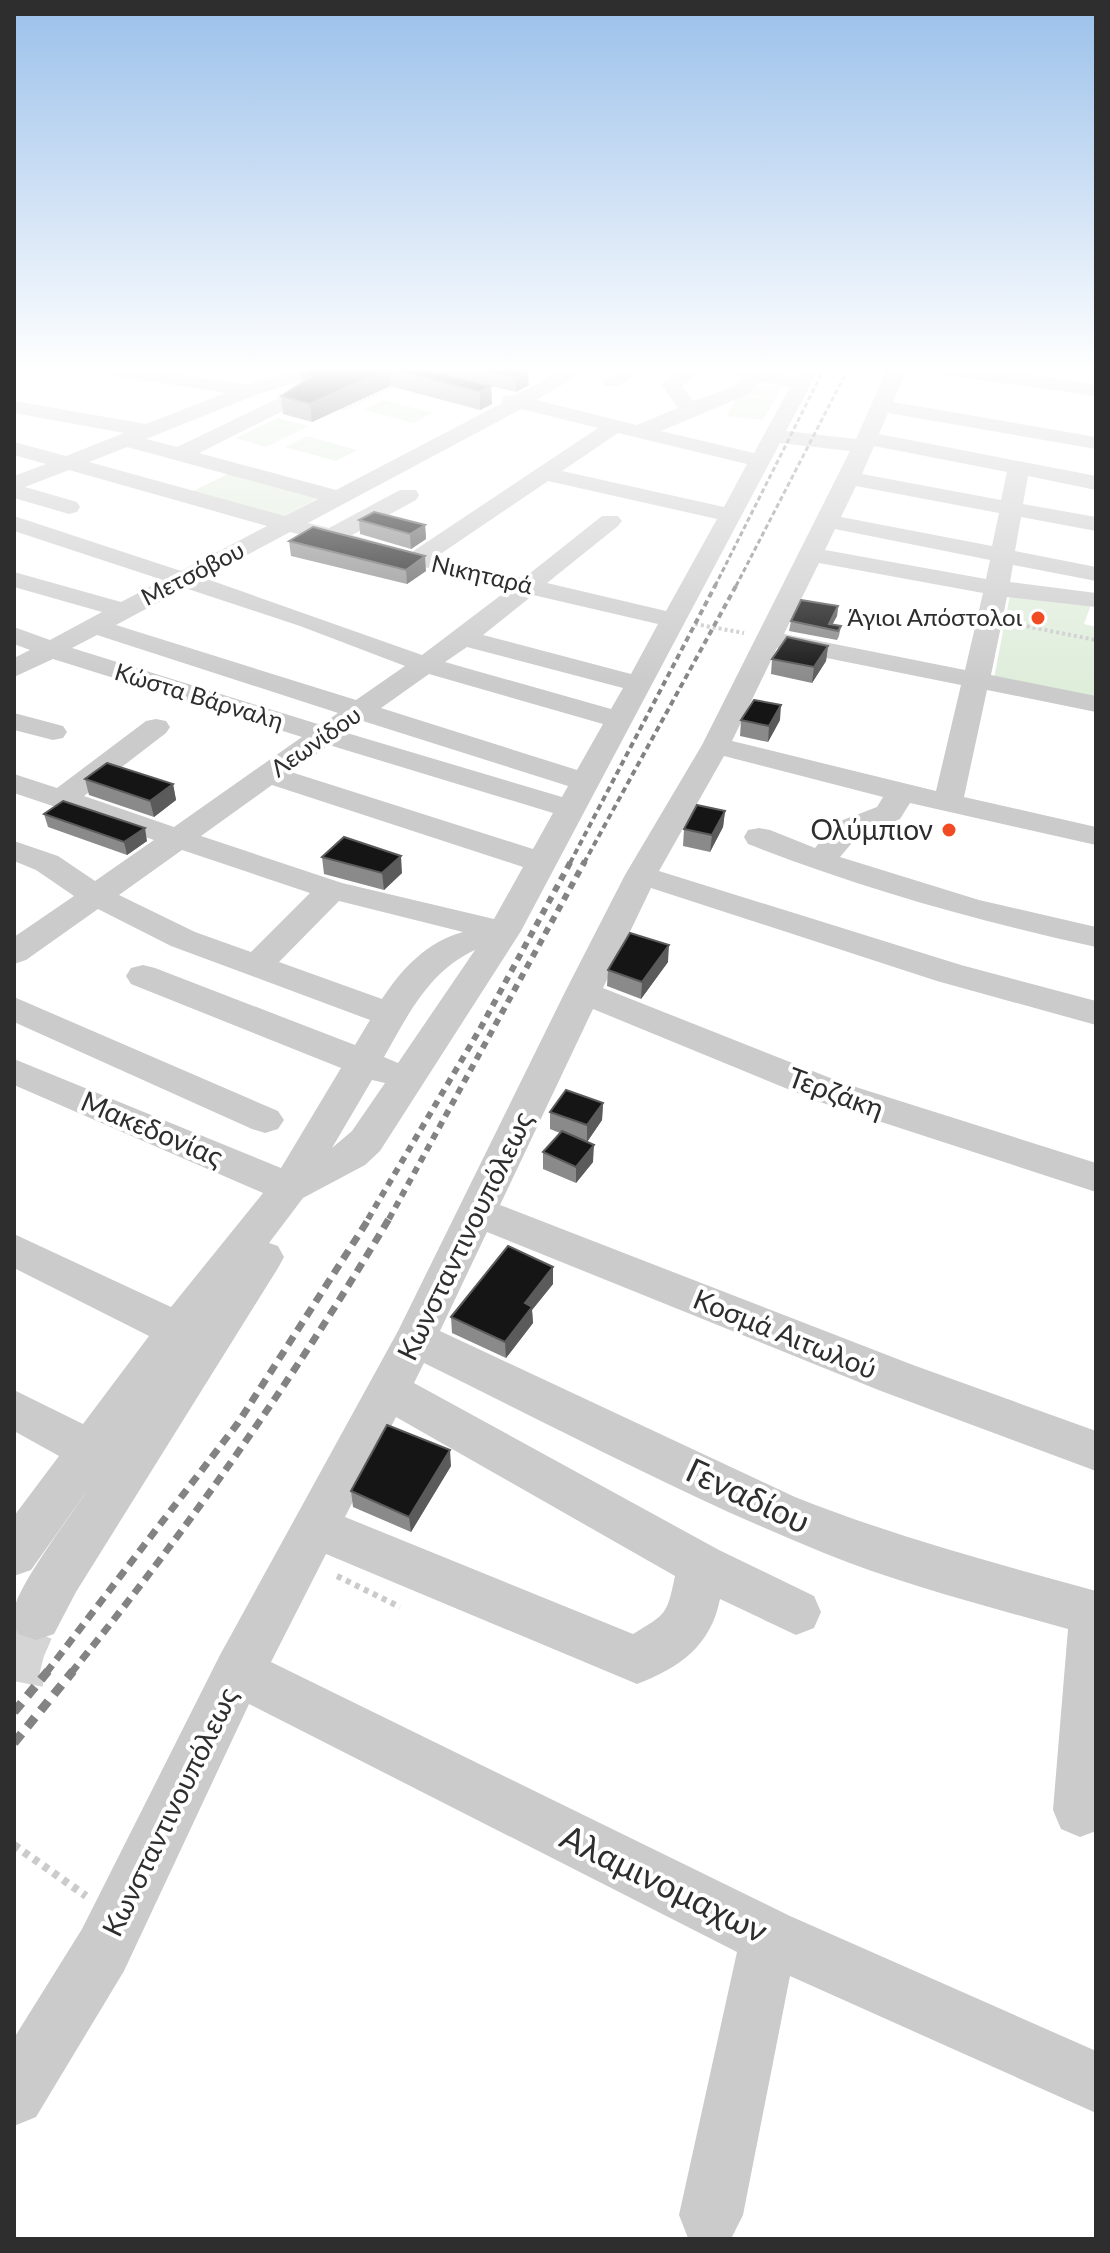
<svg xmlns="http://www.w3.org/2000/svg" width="1110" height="2253" font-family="Lato,sans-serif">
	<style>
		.green { fill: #dfeddb }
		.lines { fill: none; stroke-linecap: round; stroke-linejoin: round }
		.minor-tunnel-far1 { stroke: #d5d5d5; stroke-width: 46; stroke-dasharray: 46 23; stroke-linecap: butt }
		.minor-tunnel { stroke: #d5d5d5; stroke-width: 58; stroke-dasharray: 58 29; stroke-linecap: butt }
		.path-far3 { stroke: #cbcbcb; stroke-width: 3; stroke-dasharray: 2 2; stroke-linecap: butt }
		.path-far2 { stroke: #cbcbcb; stroke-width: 4; stroke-dasharray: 3 3; stroke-linecap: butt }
		.path-far1 { stroke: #cbcbcb; stroke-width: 6; stroke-dasharray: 5 5; stroke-linecap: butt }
		.path { stroke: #cbcbcb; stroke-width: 8; stroke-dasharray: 6 6; stroke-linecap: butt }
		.minor { fill: #cbcbcb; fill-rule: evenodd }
		.rail-far4 { stroke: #838383; stroke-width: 3; stroke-dasharray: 5 3; stroke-linecap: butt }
		.rail-far3 { stroke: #838383; stroke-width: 4; stroke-dasharray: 6 4; stroke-linecap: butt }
		.rail-far2 { stroke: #838383; stroke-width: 6; stroke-dasharray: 7 6; stroke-linecap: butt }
		.rail-far1 { stroke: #838383; stroke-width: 7; stroke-dasharray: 10 7; stroke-linecap: butt }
		.rail { stroke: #838383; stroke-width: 9; stroke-dasharray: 12 9; stroke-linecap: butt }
		.wall { fill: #8a8a8a }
		.shaded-wall { fill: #5b5b5b }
		.building { fill: #151515; stroke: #5b5b5b; stroke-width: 2 }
		.poi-dot { fill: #f14b24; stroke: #fff; stroke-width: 3 }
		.labels { text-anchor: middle; stroke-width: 8; stroke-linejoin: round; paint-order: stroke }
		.far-street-label { font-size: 24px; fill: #2e2e2e; stroke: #fff }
		.far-poi-label { font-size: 24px; fill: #2e2e2e; stroke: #fff; text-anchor: end }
		.poi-label { font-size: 28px; fill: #2e2e2e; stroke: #fff; text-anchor: end }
		.street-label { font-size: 28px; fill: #2e2e2e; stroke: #fff }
		.near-street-label { font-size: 34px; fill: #2e2e2e; stroke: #fff }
	</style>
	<rect width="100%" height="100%" fill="#fff"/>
	<!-- green -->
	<path class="green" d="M760,378L786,382L763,420L727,416L737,396L770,399L747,395Z
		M384,400L433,413L413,423L364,410Z
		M278,418L309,426L266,447L235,438Z
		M307,436L357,450L336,461L285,447Z
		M232,472L320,497L280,519L189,493Z
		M1010,595L1091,605L1084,624L1096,627V698L994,678Z"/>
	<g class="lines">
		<!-- minor-tunnel-far1 -->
		<path class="minor-tunnel-far1" d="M16,1673L22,1649L36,1617"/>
		<!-- minor-tunnel -->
		<path class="minor-tunnel" d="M14,1681L16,1671"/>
		<!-- path-far3 -->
		<path class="path-far3" d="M335,407L345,409L396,385"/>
		<!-- path-far2 -->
		<path class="path-far2" d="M695,624L744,633
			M1015,624L1096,640"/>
		<!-- path-far1 -->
		<path class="path-far1" d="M337,1576L400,1607"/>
		<!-- path -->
		<path class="path" d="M14,1845L86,1896"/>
		<!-- minor -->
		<path class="minor" d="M90,367H136L247,385L304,367H334L332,371L256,395L146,439L177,447L283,396H297L300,400L297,404L199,453L336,490L502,403L503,396L515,395L569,367H593L536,400L637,425L678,408L661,384L684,367H707L682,386L693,401L735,386L742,377L713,371L711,367H749L796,377L801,367H820L786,431L856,439L888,367H908L893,402L1096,437V449L888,413L879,434L1096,476V490L1028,476L1023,504L1096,517V531L1021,517L1015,551L1096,567V581L1013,565L1010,582L1096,593V607L1007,597L991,675L1096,696V712L987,690L964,797L1096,827V845L910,803L900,819L857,837L840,857L979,900L1096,927V947C977,921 861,888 748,844L744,837L748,830L759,828L770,830L815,848L835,823L877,807L883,797L724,756L659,871L961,965L1096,1001V1025L937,981L651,888L603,988L843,1083L1096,1163V1192L817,1101L593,1009L500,1205L913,1365L1096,1431V1471L881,1391L487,1232L440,1331L795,1497C893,1536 994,1563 1096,1591V1831L1080,1837L1061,1829L1053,1810L1068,1629C986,1606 903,1585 824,1553C688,1498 557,1428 424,1363L414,1383L719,1550L814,1596L821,1612L814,1628L796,1635L720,1599C711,1646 679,1668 637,1684L326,1554L271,1662L790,1916L1096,2051V2113L790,1976L743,2215L731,2239L688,2238L679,2215L737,1952L249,1704L124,1971L36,2117L14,2126V2038L82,1929L220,1655L398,1331L565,992L625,875L702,745L850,451L780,443L521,931L380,1151L365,1165L303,1198L269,1243L278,1246L284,1257L278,1268L76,1592L54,1634L36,1640L18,1634C15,1626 12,1618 14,1609C21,1581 69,1518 87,1491L31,1570L14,1576V1516L59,1456L14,1431V1390L83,1424L149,1336L14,1268V1234L171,1307L263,1193L14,1085V1059L281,1168L341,1068L131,984L126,976L131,968L143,965L155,968L355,1045L370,1020L171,946L98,909L26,960L14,964V937L74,896L36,870L14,861V841L58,856L95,881L154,840L14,793V774L57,788L146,721L156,719L166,721L170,727L166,733L84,796L174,827L302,737L53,659L14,677V658L30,650L14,644V627L50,640L102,612L14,587V572L121,602L163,580L14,531V516L181,571L267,526L69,470L25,487L77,502L80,507L77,512L69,514L14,498V476L46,464L14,455V442L66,456L124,433L14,413V401L146,424L225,393L99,373ZM759,381L790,387L754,453L661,431L749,394ZM521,409L598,428L412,552L352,535L416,500L419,495L416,490H400L329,528L308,523ZM618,433L747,464L724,507L562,471ZM874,446L1007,472L1001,500L862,474ZM127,447L318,499L285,516L89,462ZM548,481L717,519L666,611L547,583L618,526L622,521L618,516H602L524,578L436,557ZM856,486L999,513L992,546L841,517ZM835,529L990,560L986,579L825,550ZM290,532L509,589L422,655L204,578ZM819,563L983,593L965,670L784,634ZM185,588L300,626L405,666L356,700L116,625ZM533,595L658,624L631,674L483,635ZM97,635L338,713L321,725L72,648ZM467,647L623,688L611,709L445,662ZM777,648L961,685L936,791L732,741ZM429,674L603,724L577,770L381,708ZM363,721L568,786L562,797L347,733ZM329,745L553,813L533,849L291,772ZM272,785L523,867L494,919L342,883L201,836ZM182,850L310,893L251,952L195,932L119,895ZM339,901L463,932C428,941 401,969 382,999L279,962ZM475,950L398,1063L384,1057C408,1015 429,971 475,950ZM372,1080L385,1083L352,1131L332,1148ZM396,1417L675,1576C667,1615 666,1614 633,1634L345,1517Z
			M624,367H647L619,386H605L602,382Z
			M922,367H974L1096,384V396L931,373Z
			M14,713L63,726L67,732L63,738L53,740L14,730Z
			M14,997L278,1111L284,1120L278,1129L265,1133L252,1129L14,1022Z"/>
		<!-- rail-far4 -->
		<path class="rail-far4" d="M715,586L825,367
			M736,586L849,367"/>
		<!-- rail-far3 -->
		<path class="rail-far3" d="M570,863L716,584
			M584,863L737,584"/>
		<!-- rail-far2 -->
		<path class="rail-far2" d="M368,1219L480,1029L571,861
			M389,1219L585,861"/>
		<!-- rail-far1 -->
		<path class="rail-far1" d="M46,1673L238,1423L370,1217
			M71,1673C189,1528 295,1377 390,1217"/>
		<!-- rail -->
		<path class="rail" d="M14,1712L48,1671
			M14,1743L73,1671"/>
	</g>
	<!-- wall -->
	<path class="wall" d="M319,367H515L529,385L516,392L491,386L492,404L480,410L390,386L312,422L283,414L281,396L303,381L302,375Z
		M359,520L425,525L426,539L411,549L360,534Z
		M289,541L426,571L407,584L291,556Z
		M838,606L837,616L832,624L841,626L839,636L837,640L789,631L791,621Z
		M828,646L826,661L812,683L771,674L772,659Z
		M741,720H780L768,742L740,736Z
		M85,779L173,784L176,800L154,817L89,795Z
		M725,811L723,827L710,852L683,846L684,829Z
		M44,814L147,841L127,855L48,827Z
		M322,857L402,873L384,890L324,874Z
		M668,962L641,999L607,986L608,970Z
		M603,1103L602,1120L587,1142L593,1162L576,1183L543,1169V1152L560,1133L550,1129V1112Z
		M553,1267V1284L532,1310L533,1323L506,1358L452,1333L451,1317Z
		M451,1466L411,1532L353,1507L351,1491Z"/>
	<!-- shaded-wall -->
	<path class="shaded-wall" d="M389,368L390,386L312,422L310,404Z
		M528,370L529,385L516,392L515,377Z
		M491,386L492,404L480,410V392Z
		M425,525L426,539L411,549L410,534Z
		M425,556L426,571L407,584L406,570Z
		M838,606L837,616L830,629L829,624Z
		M828,646L826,661L812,683L814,667Z
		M781,705L780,720L768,742L769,726Z
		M173,784L176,800L154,817L150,801Z
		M725,811L723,827L710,852L712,835Z
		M145,828L147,841L127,855L124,842Z
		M401,856L402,873L384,890L382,873Z
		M669,945L668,962L641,999L642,982Z
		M603,1103L602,1120L587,1142V1125Z
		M594,1145L593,1162L576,1183V1167Z
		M553,1267V1284L532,1310L533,1323L506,1358L505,1342L525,1303Z
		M450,1450L451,1466L411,1532L409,1517Z"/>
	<!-- building -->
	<path class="building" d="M319,367H414L491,386L480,392L389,368L310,404L281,396L310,377L302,375Z
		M475,367H515L528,370L515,377Z
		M374,512L425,525L410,534L359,520Z
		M313,527L425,556L406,570L289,541Z
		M801,600L838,606L829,624L841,626L838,631L791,621Z
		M787,637L828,646L814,667L772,659Z
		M754,700L781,705L769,726L741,720Z
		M107,763L173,784L150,801L85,779Z
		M63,801L145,828L124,842L44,814Z
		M697,805L725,811L712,835L684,829Z
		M344,837L401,856L382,873L322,857Z
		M630,933L669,945L642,982L608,970Z
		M566,1090L603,1103L587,1125L550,1112Z
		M562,1131L594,1145L576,1167L543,1152Z
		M508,1246L553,1267L525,1303L532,1307L505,1342L451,1317Z
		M387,1425L450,1450L409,1517L351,1491Z"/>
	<!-- sky -->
	<linearGradient id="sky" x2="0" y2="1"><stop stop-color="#9ac0ea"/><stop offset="0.54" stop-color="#fff"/><stop offset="1" stop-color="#fff" stop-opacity="0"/></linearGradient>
	<rect width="1110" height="683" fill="url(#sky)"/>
	<!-- markers -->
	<g class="poi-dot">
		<circle cx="1038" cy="618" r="8"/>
		<circle cx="949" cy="830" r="8"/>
	</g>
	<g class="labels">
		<!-- far-street labels -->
		<g class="far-street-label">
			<text transform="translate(193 574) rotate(-27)" y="8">Μετσόβου</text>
			<text transform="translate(482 575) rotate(13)" y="8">Νικηταρά</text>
			<text transform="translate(199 697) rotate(17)" y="8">Κώστα Βάρναλη</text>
			<text transform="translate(316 742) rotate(-35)" y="8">Λεωνίδου</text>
		</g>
		<!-- far-poi labels -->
		<g class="far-poi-label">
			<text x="1022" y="626">Άγιοι Απόστολοι</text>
		</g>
		<!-- poi labels -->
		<g class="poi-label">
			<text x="933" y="840">Ολύμπιον</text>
		</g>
		<!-- street labels -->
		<g class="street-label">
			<text transform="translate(836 1093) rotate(20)" y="10">Τερζάκη</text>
			<text transform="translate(152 1129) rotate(23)" y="10">Μακεδονίας</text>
			<text transform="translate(465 1236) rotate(-64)" y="10">Κωνσταντινουπόλεως</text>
			<text transform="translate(785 1334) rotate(22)" y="10">Κοσμά Αιτωλού</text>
			<text transform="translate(170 1812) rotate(-64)" y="10">Κωνσταντινουπόλεως</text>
		</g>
		<!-- near-street labels -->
		<g class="near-street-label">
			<text transform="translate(748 1496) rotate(25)" y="12">Γεναδίου</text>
			<text transform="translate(664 1884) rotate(26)" y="12">Αλαμινομαχων</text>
		</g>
	</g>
	<!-- border -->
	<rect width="1110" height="2253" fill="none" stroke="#2e2e2e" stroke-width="32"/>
</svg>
